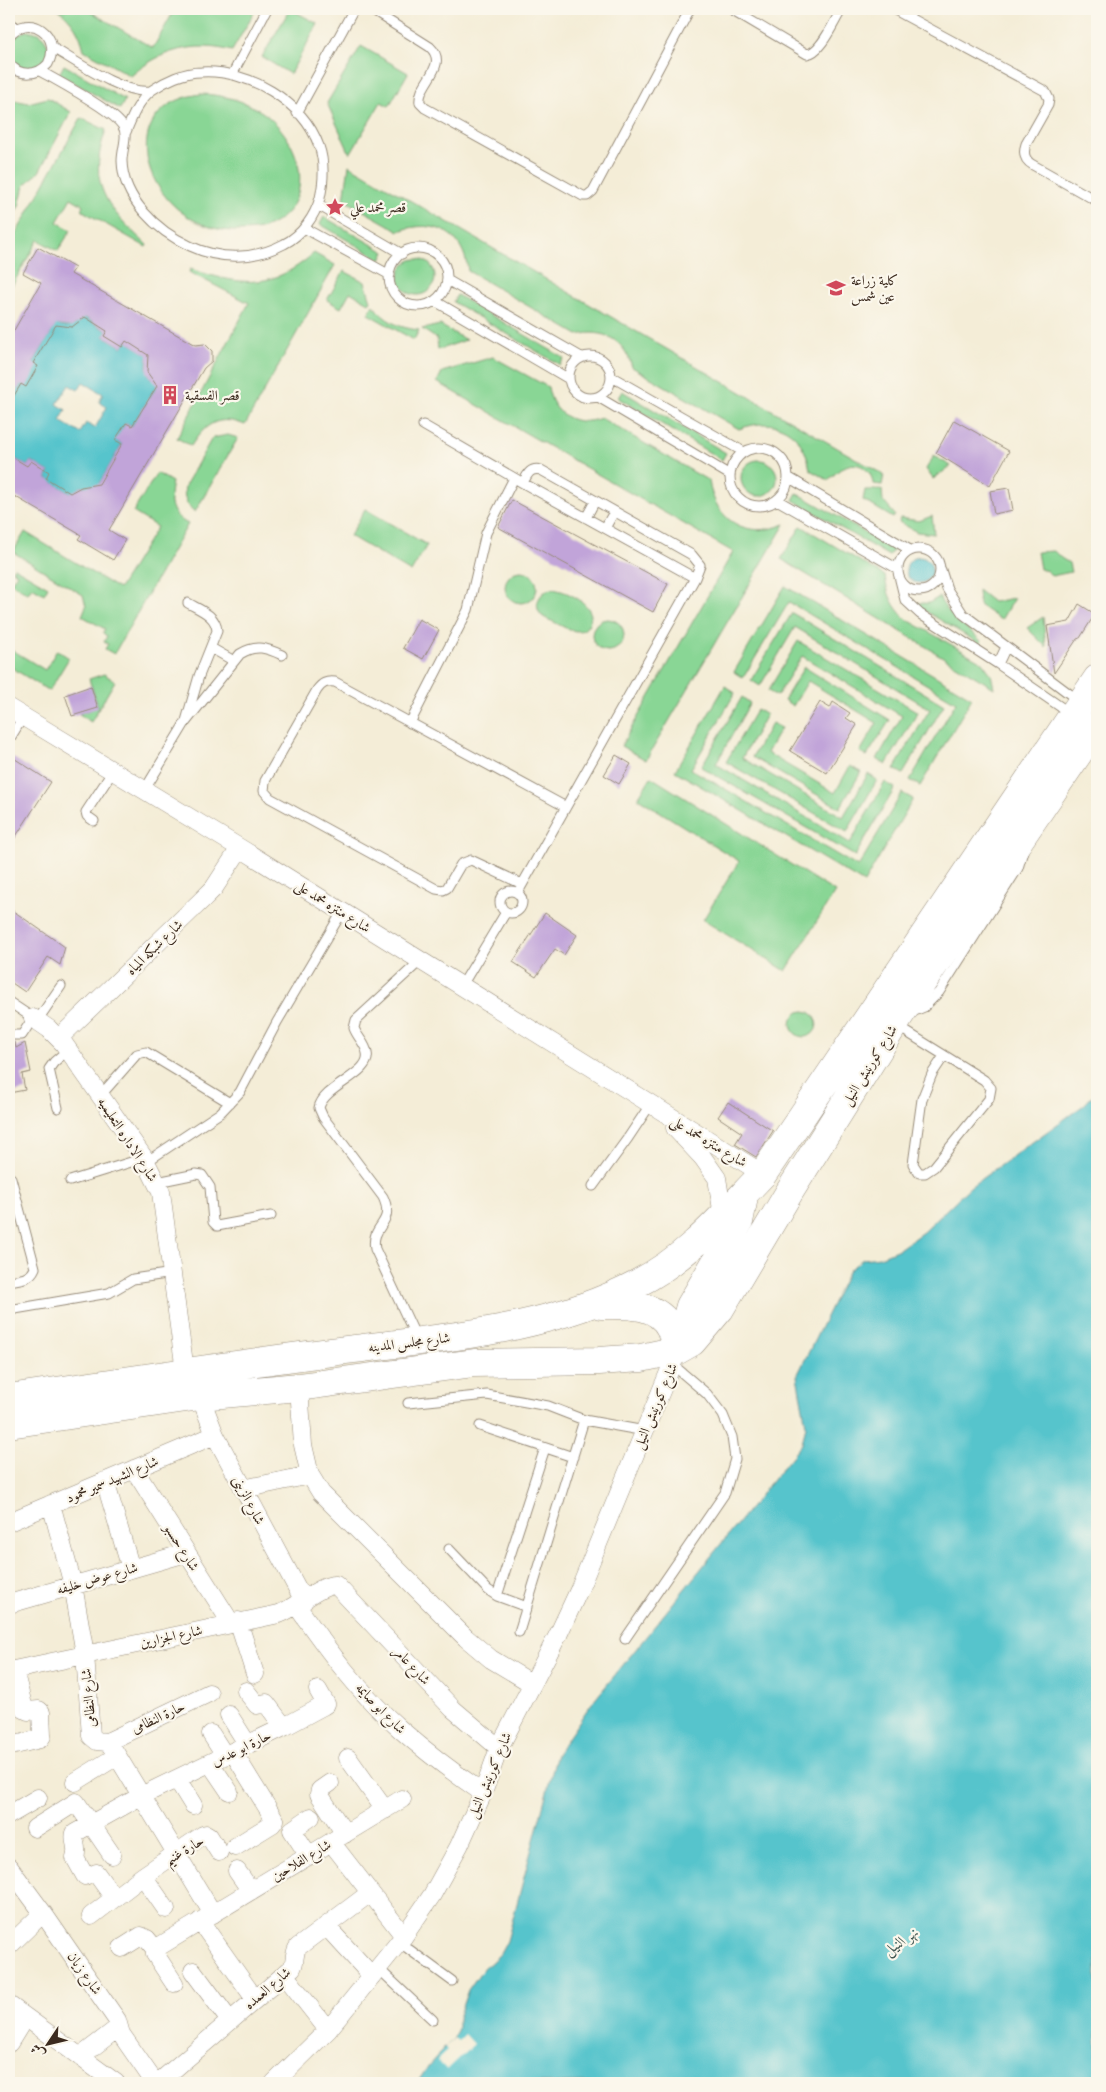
<svg xmlns="http://www.w3.org/2000/svg" width="1106" height="2092" font-family="Alegreya,Amiri,serif">
	<style>
		.green { fill: #89d695; stroke: #62805a }
		.water { fill: #57c4cc; stroke: #497775; fill-rule: evenodd }
		.pier { fill: #f4edd7 }
		.building { fill: #c1a4d9 }
		.lines { fill: none; stroke-linecap: round; stroke-linejoin: round }
		.service-casing { stroke: #988c7a; stroke-width: 11 }
		.minor-casing { stroke: #988c7a; stroke-width: 19 }
		.trunk-casing { stroke: #988c7a; stroke-width: 29 }
		.service { stroke: #fff; stroke-width: 9 }
		.minor { stroke: #fff; stroke-width: 18 }
		.trunk { stroke: #fff; stroke-width: 28 }
		.labels { text-anchor: middle; stroke-width: 4.5; stroke-linejoin: round; paint-order: stroke }
		.poi-label { font-size: 14px; fill: #3b2a1e; stroke: #fbf7ec; text-anchor: start }
		.street-label { font-size: 14px; fill: #3b2a1e; stroke: #fbf7ec }
		.water-label { font-size: 15px; font-style: italic; fill: #435852; stroke: #fbf7ec }
	</style>
	<rect width="100%" height="100%" fill="#fbf7ec"/>
	<filter id="ink" filterUnits="userSpaceOnUse"><feTurbulence type="fractalNoise" baseFrequency=".02" numOctaves="2"/><feDisplacementMap in="SourceGraphic" scale="10" xChannelSelector="R" yChannelSelector="G"/><feConvolveMatrix kernelMatrix="1 2 1 2 8 2 1 2 1" color-interpolation-filters="sRGB"/></filter>
	<filter id="wash" filterUnits="userSpaceOnUse"><feTurbulence type="fractalNoise" baseFrequency=".0096" numOctaves="4" result="noise"/><feDisplacementMap in="SourceGraphic" scale="20" xChannelSelector="R" yChannelSelector="G"/><feGaussianBlur stdDeviation="1.12" result="paint"/><feColorMatrix in="noise" values="0 0 0 0 0 0 0 0 0 0 0 0 0 0 0 0 0 1.4 0 .05"/><feComposite in="paint" operator="in"/></filter>
	<g filter="url(#wash)">
		<rect width="100%" height="100%" fill="#f4edd7"/>
		<!-- green -->
		<path class="green" d="M58,9H86L153,48L175,9H256L232,51C194,41 160,50 131,76L84,50C80,32 72,20 58,9Z
			M290,9L318,24L290,74L262,57Z
			M10 50a19 19 0 1 1 38 0a19 19 0 1 1-38 0Z
			M361,46L408,73L389,106L381,102L350,154L327,103Z
			M64,65L125,100L120,109L59,74Z
			M201,94C224,95 243,100 262,112C303,140 320,206 264,228C254,231 244,231 234,231C148,228 105,107 201,94Z
			M48,98L71,112L39,172L24,186L19,206L9,223V99L28,103Z
			M81,118L106,130C86,185 108,209 147,245L146,247L81,210L83,205L71,198L57,222L71,230L58,251L38,240L9,291V246Z
			M349,165L884,475L882,485L873,484C872,470 858,459 844,467C838,470 833,476 828,480L810,470C804,431 775,415 739,429L632,367C625,341 604,328 578,335L468,271C464,233 435,218 399,231L344,200Z
			M324,217L385,252L381,260L320,224Z
			M314,253L335,265L245,425C218,414 205,424 191,446L177,438L249,303L189,272L190,269C241,285 271,291 314,253Z
			M399 277a18 18 0 1 1 36 0a18 18 0 1 1-36 0Z
			M344,271L365,282L371,301L369,303L350,292L341,308L327,300Z
			M457,295L564,358L560,365L453,302Z
			M373,305C385,321 399,328 419,330L414,340L368,314Z
			M440,325L466,340L438,350L437,339L422,329Z
			M493,357L548,387C552,414 575,428 601,418L709,481C715,521 747,540 785,524L646,760L621,746L733,552L437,382L442,372Z
			M622,391L726,453L722,460L618,398Z
			M228,435L238,438L195,512C186,505 183,497 185,486L212,438Z
			M934,456L951,466L933,479L926,469Z
			M741 478a18 18 0 1 1 36 0a18 18 0 1 1-36 0Z
			M157,473L172,482C168,500 170,515 188,524L114,654L105,649L108,644L104,642L107,636L103,633L105,629L82,616L86,606L83,595L13,552L25,532L119,589L157,527L133,512Z
			M865,490H882L883,501L895,515L893,518L863,500Z
			M797,493L894,549L889,556L793,500Z
			M365,509L427,545L411,572L350,536Z
			M932,516L934,534L917,532L899,522L900,518L919,521Z
			M801,526L885,576C887,594 893,607 906,619L982,662L991,674L994,688L781,559Z
			M1054,551L1061,558L1069,563L1071,572L1052,576L1047,571L1040,569L1037,552Z
			M14,567L48,587L44,594L32,587L28,593L11,583L17,573L12,570Z
			M505 587a16 16 0 1 1 32 0a16 16 0 1 1-32 0Z
			M785,586L972,698L920,786L910,780L956,702L789,602L743,678L734,672Z
			M551,589C565,590 588,601 591,615C588,639 570,631 556,623C552,621 546,619 542,616C532,605 540,592 551,589Z
			M978,590L993,602L1014,598L1001,620L979,605Z
			M939,597C948,616 967,627 982,642L980,644L912,603H929Z
			M792,613L944,705L903,774L894,769L930,709L795,627L760,686L751,680Z
			M1043,617L1046,647L1027,628Z
			M592 635a16 16 0 1 1 32 0a16 16 0 1 1-32 0Z
			M798,641L918,712L886,765L877,759L902,716L802,656L777,696L768,691Z
			M9,648L45,670L57,650L69,658L49,691L9,666Z
			M804,667L890,720L867,756L860,752L877,723L808,681L793,706L784,700Z
			M104,674L115,681L91,722L79,714L98,707L89,679Z
			M725,686L735,693L691,769L858,867L902,793L913,799L864,883L675,771Z
			M742,697L750,703L716,764L850,843L885,782L895,788L855,856L701,767Z
			M757,709L766,715L742,758L843,817L868,774L877,780L847,832L726,762Z
			M772,723L781,728L767,753L835,793L850,766L861,772L840,808L752,757Z
			M651,777L835,892L786,971L703,920L739,861L638,798Z
			M791 1024a13 13 0 1 1 26 0a13 13 0 1 1-26 0Z"/>
		<!-- water -->
		<path class="water" d="M84,317L107,331L104,336L122,347L126,341L149,355C145,367 147,377 158,385L132,426L126,423L116,440L122,444L98,486L81,487L71,494L46,478L49,472L31,461L27,466L9,455V404L56,324C68,330 76,326 84,317ZM83,382L103,394L99,402L107,407L95,428L86,423L80,433L60,421L66,410L57,404L69,385L78,390Z
			M906 570a13 13 0 1 1 26 0a13 13 0 1 1-26 0Z
			M1097,1091V2083H417L429,2065L454,2038L458,2028V2018L468,1990L480,1973L500,1954L507,1941L557,1754L589,1707L802,1444L806,1425L797,1376L849,1270L863,1259L880,1257L899,1249L923,1232L970,1187L1084,1105Z"/>
		<!-- pier -->
		<path class="pier" d="M465,2034L474,2044L447,2070L437,2060L447,2051L445,2047L454,2038L458,2041Z"/>
		<g id="blocks">
			<!-- building -->
			<path class="building" d="M38,247L75,268L71,274L195,345L205,344L212,351V361L204,368L109,530L125,540L113,560L78,539L81,535L9,493V455L27,466L31,461L49,472L46,478L70,493L81,487L99,484L122,444L115,440L126,423L132,426L157,386L147,372L148,355L126,341L122,347L104,336L107,331L85,317L72,327L56,325L33,363L38,366L26,387L21,384L9,404V339L41,283L23,273Z
				M954,420L1009,451L990,486L936,453Z
				M1009,488L1013,510L994,514L990,491Z
				M512,500L668,584L653,612L498,527Z
				M1079,604L1095,614L1080,638L1077,639L1054,673L1047,626L1069,622Z
				M419,619L439,630L423,659L403,648Z
				M91,686L98,708L72,716L65,695Z
				M820,702L830,708L833,702L850,713L846,718L857,725L827,773L790,751Z
				M9,755L51,782L9,847Z
				M616,755L631,764L619,784L604,775Z
				M9,908L65,947L60,965L48,957L25,992L9,981Z
				M545,913L577,935L564,955L555,949L536,977L513,962Z
				M9,1043H15L16,1048L25,1043L31,1072L22,1074L25,1090L9,1093Z
				M728,1102L773,1131L756,1157L735,1144L742,1133L718,1117Z"/>
		</g>
	</g>
	<g filter="url(#ink)">
		<use href="#blocks" fill-opacity="0" stroke="#988c7a" stroke-width="1"/>
		<g class="lines">
			<!-- service casing -->
			<g class="service-casing">
				<path id="service" d="M370,9L430,47C450,66 417,83 420,103L425,108L583,196H587L593,191L690,9
					M731,9L807,54C821,53 834,21 842,9
					M893,9L1045,91L1049,99L1048,105L1026,144C1023,153 1024,160 1033,165L1097,201
					M9,22L17,28
					M9,36C29,11 63,35 48,64C37,76 19,77 9,63
					M53,48C77,62 124,95 151,91
					M40,71C59,82 111,109 122,125C129,134 122,149 122,161C123,199 157,231 190,246C220,260 254,260 284,244C302,235 315,216 320,198C324,180 325,163 319,146C303,101 247,69 201,72C184,72 165,81 152,90C139,100 132,117 126,132
					M232,75L267,9
					M297,113L354,9
					M318,205L402,254
					M304,228L390,275
					M389 277a29 29 0 1 1 58 0a29 29 0 1 1-58 0Z
					M447,280L581,357
					M435,301L569,379
					M569 377a21 21 0 1 1 42 0a21 21 0 1 1-42 0Z
					M612,377L744,452
					M598,397L730,475
					M423,425L523,483L695,578
					M730 477a29 29 0 1 1 58 0a29 29 0 1 1-58 0Z
					M788,477L910,550
					M777,500L898,569
					M586,518L595,501
					M605,528L614,512
					M898 570a21 21 0 1 1 42 0a21 21 0 1 1-42 0Z
					M941,570L947,589L963,614L1079,701
					M900,580L905,600L920,614L998,664L1071,714
					M211,648L234,661
					M998,664L1006,647
					M186,721L199,676L217,631C216,615 200,610 188,603
					M410,723L468,610L486,533L514,478
					M9,740L23,717
					M144,791L185,723L240,654C256,644 267,648 282,655
					M94,821L87,816L86,812L113,771
					M522,884L471,860L461,864L447,888L443,890L436,889L270,798L264,791L265,781L317,690C322,683 326,681 335,682L566,807
					M500 902a11 11 0 1 1 22 0a11 11 0 1 1-22 0Z
					M518,892L695,578L700,565L692,555L541,470C530,467 527,475 523,483
					M461,987L506,912
					M9,1002L33,1018L22,1035H9
					M910,1013L924,1007L939,992L1018,868L1024,848
					M37,1021L61,986
					M897,1026L984,1080L991,1088L989,1099L934,1167L925,1173H919L913,1164L922,1099L932,1074L944,1056
					M100,1096L137,1054L146,1052L230,1103
					M58,1108L49,1069L54,1062L68,1050
					M146,1162L220,1113L240,1092L277,1022L342,912
					M70,1181L144,1158
					M157,1182L196,1174L202,1175L210,1187L213,1222L217,1226L271,1216
					M593,1186L628,1138L650,1105
					M9,1281C19,1279 30,1280 35,1268L11,1178
					M9,1310L109,1293L133,1279L173,1273
					M416,1337L375,1249C370,1224 396,1225 383,1197L323,1117L319,1108C323,1086 372,1074 367,1053C366,1044 357,1037 354,1028L356,1020L420,961
					M408,1403L487,1395L548,1406L584,1420L645,1431
					M480,1426L573,1457
					M449,1549L488,1590L497,1596L527,1607
					M497,1596L545,1448
					M519,1632L584,1420
					M625,1639L725,1493L735,1459L732,1437L723,1415L707,1394L673,1365
					M399,1942L452,1981
					M378,1968L433,2020"/>
			</g>
			<!-- minor casing -->
			<g class="minor-casing">
				<path id="minor" d="M9,708L240,848L763,1174
					M33,1018L49,1029L64,1044L144,1158L161,1192L185,1371
					M59,1038L204,898L214,888L240,848
					M675,1128L703,1158L717,1178L723,1216
					M299,1387L303,1445L310,1475L321,1493L466,1638L491,1659L531,1683
					M200,1396L215,1435L304,1601
					M134,1469L231,1623
					M105,1481L131,1569
					M243,1489L310,1475
					M51,1504L73,1585L85,1654L91,1736L97,1741L107,1742L110,1744L213,1914
					M9,1522L215,1435
					M9,1604L186,1553
					M297,1606C327,1649 360,1694 400,1729C426,1752 454,1773 483,1793
					M238,1621L255,1674
					M14,1670L24,1709L28,1711L39,1710L41,1712L42,1736L40,1739L15,1745
					M9,1671L279,1614C296,1608 320,1584 336,1585L453,1709L499,1748
					M246,1691L257,1705L266,1703L284,1727
					M229,1715L248,1745
					M211,1734L225,1756
					M107,1742L209,1693
					M233,1752L275,1820L272,1824L235,1847
					M348,1758L385,1810
					M210,1763L229,1791
					M177,1779L193,1805
					M75,1782L117,1756
					M330,1783L320,1790L319,1794L345,1834
					M9,1815L38,1798
					M35,1828L76,1802L112,1855
					M331,1842L404,1936
					M309,1856L292,1830L311,1817
					M9,1867L43,1913L117,2020L121,2034L155,2083
					M237,1871L251,1891
					M96,1873L114,1898
					M85,1876L75,1858C79,1847 72,1840 75,1833L141,1796L284,1727L323,1706L326,1704L318,1690
					M143,1876L166,1909
					M91,1916L143,1876L203,1835L206,1834L209,1836L219,1852
					M200,1921L255,1999
					M326,1926L372,1976
					M9,1946L43,1913
					M122,1948L141,1936L147,1939L155,1949
					M193,1971L230,2021
					M284,1974L328,2030
					M174,1983L155,1954V1949L402,1799
					M9,2005L116,2083
					M9,2043L25,2017
					M80,2057L119,2027
					M158,2083L292,1968C296,1961 293,1954 298,1947L370,1893
					M274,2083L328,2030L404,1936L432,1895L459,1846L483,1793L499,1748L559,1633L579,1590L678,1350"/>
			</g>
			<!-- trunk casing -->
			<g class="trunk-casing">
				<path id="trunk" d="M601,1305C625,1305 657,1302 670,1328C673,1335 675,1343 678,1350
					M678,1350L690,1306L739,1222L743,1202
					M9,1398C116,1382 223,1366 331,1352C435,1338 544,1333 638,1283C689,1257 724,1214 763,1174L1097,679
					M9,1424L200,1396L299,1387L474,1363L599,1361L641,1358L678,1350L692,1342L720,1309L790,1191L900,1015L1097,726"/>
			</g>
			<!-- service -->
			<use href="#service" class="service"/>
			<!-- minor -->
			<use href="#minor" class="minor"/>
			<!-- trunk -->
			<use href="#trunk" class="trunk"/>
		</g>
	</g>
	<!-- icons -->
	<defs>
		<g id="sight-bare" transform="scale(1.5)"><path d="M0-6L1.8-2.2L6-1.7L2.9 1.2L3.7 5.4L0 3.3L-3.7 5.4L-2.9 1.2L-6-1.7L-1.8-2.2Z" fill="#d1495b" stroke="#fbf7ec" stroke-width="2.5" paint-order="stroke"/></g>
		<g id="university-bare" transform="scale(1.5)"><path d="M0-5L7-2L0 1L-7-2ZM-4 1L0 2.5L4 1V4Q0 6-4 4Z" fill="#d1495b" stroke="#fbf7ec" stroke-width="2.5" paint-order="stroke"/></g>
		<g id="building-bare" transform="scale(1.5)"><path d="M-4-6H4V6H1V3H-1V6H-4ZM-2.5-4.3h1.7v1.8h-1.7ZM.8-4.3h1.7v1.8H.8ZM-2.5-1h1.7V.8h-1.7ZM.8-1h1.7V.8H.8Z" fill="#d1495b" stroke="#fbf7ec" stroke-width="2.5" paint-order="stroke"/></g>
	</defs>
	<g fill-rule="evenodd">
		<use href="#sight-bare" x="335" y="207"/>
		<use href="#university-bare" x="836" y="288"/>
		<use href="#building-bare" x="170" y="395"/>
	</g>
	<g class="labels">
		<!-- poi labels -->
		<g class="poi-label">
			<text x="350" y="212">قصر محمد علي</text>
			<text x="851" y="285">كلية زراعة<tspan x="851" dy="16">عين شمس</tspan></text>
			<text x="185" y="400">قصر الفسقية</text>
		</g>
		<!-- street labels -->
		<g class="street-label">
			<text transform="translate(333 906) rotate(32)" y="5">شارع منتزه محمد على</text>
			<text transform="translate(154 947) rotate(-44)" y="5">شارع شبكه المياه</text>
			<text transform="translate(869 1065) rotate(-58)" y="5">شارع كورنيش النيل</text>
			<text transform="translate(128 1139) rotate(57)" y="5">شارع الاداره التعليميه</text>
			<text transform="translate(709 1141) rotate(31)" y="5">شارع منتزه محمد على</text>
			<text transform="translate(409 1342) rotate(-7)" y="5">شارع مجلس المدينه</text>
			<text transform="translate(655 1406) rotate(-67)" y="5">شارع كورنيش النيل</text>
			<text transform="translate(112 1479) rotate(-23)" y="5">شارع الشهيد سمير محمود</text>
			<text transform="translate(249 1500) rotate(62)" y="5">شارع الزينى</text>
			<text transform="translate(182 1547) rotate(58)" y="5">شارع حسبو</text>
			<text transform="translate(97 1578) rotate(-16)" y="5">شارع عوض خليفه</text>
			<text transform="translate(171 1636) rotate(-12)" y="5">شارع الجزارين</text>
			<text transform="translate(412 1665) rotate(47)" y="5">شارع عامر</text>
			<text transform="translate(88 1698) rotate(-95)" y="5">شارع النظامى</text>
			<text transform="translate(381 1708) rotate(46)" y="5">شارع ابو صايمه</text>
			<text transform="translate(158 1717) rotate(-25)" y="5">حارة النظامى</text>
			<text transform="translate(241 1748) rotate(-26)" y="5">حارة ابو عدس</text>
			<text transform="translate(489 1775) rotate(-67)" y="5">شارع كورنيش النيل</text>
			<text transform="translate(184 1850) rotate(-31)" y="5">حارة غنيم</text>
			<text transform="translate(301 1860) rotate(-31)" y="5">شارع الفلاحين</text>
			<text transform="translate(85 1973) rotate(55)" y="5">شارع زيان</text>
			<text transform="translate(267 1988) rotate(-41)" y="5">شارع العمده</text>
		</g>
		<!-- water labels -->
		<g class="water-label">
			<text transform="translate(901 1941) rotate(-34)" y="5">نهر النيل</text>
		</g>
	</g>
	<!-- margin -->
	<rect width="1106" height="2092" fill="none" stroke="#fbf7ec" stroke-width="30"/>
	<!-- north arrow -->
	<g transform="translate(48 2044) rotate(235)" stroke="#fbf7ec" stroke-width="4" paint-order="stroke">
	<path d="M0-4L9 19L0 12L-9 19Z" fill="#3b2a1e"/>
	<text y="-8" font-size="14" font-weight="bold" text-anchor="middle" fill="#3b2a1e">ش</text>
	</g>
</svg>
